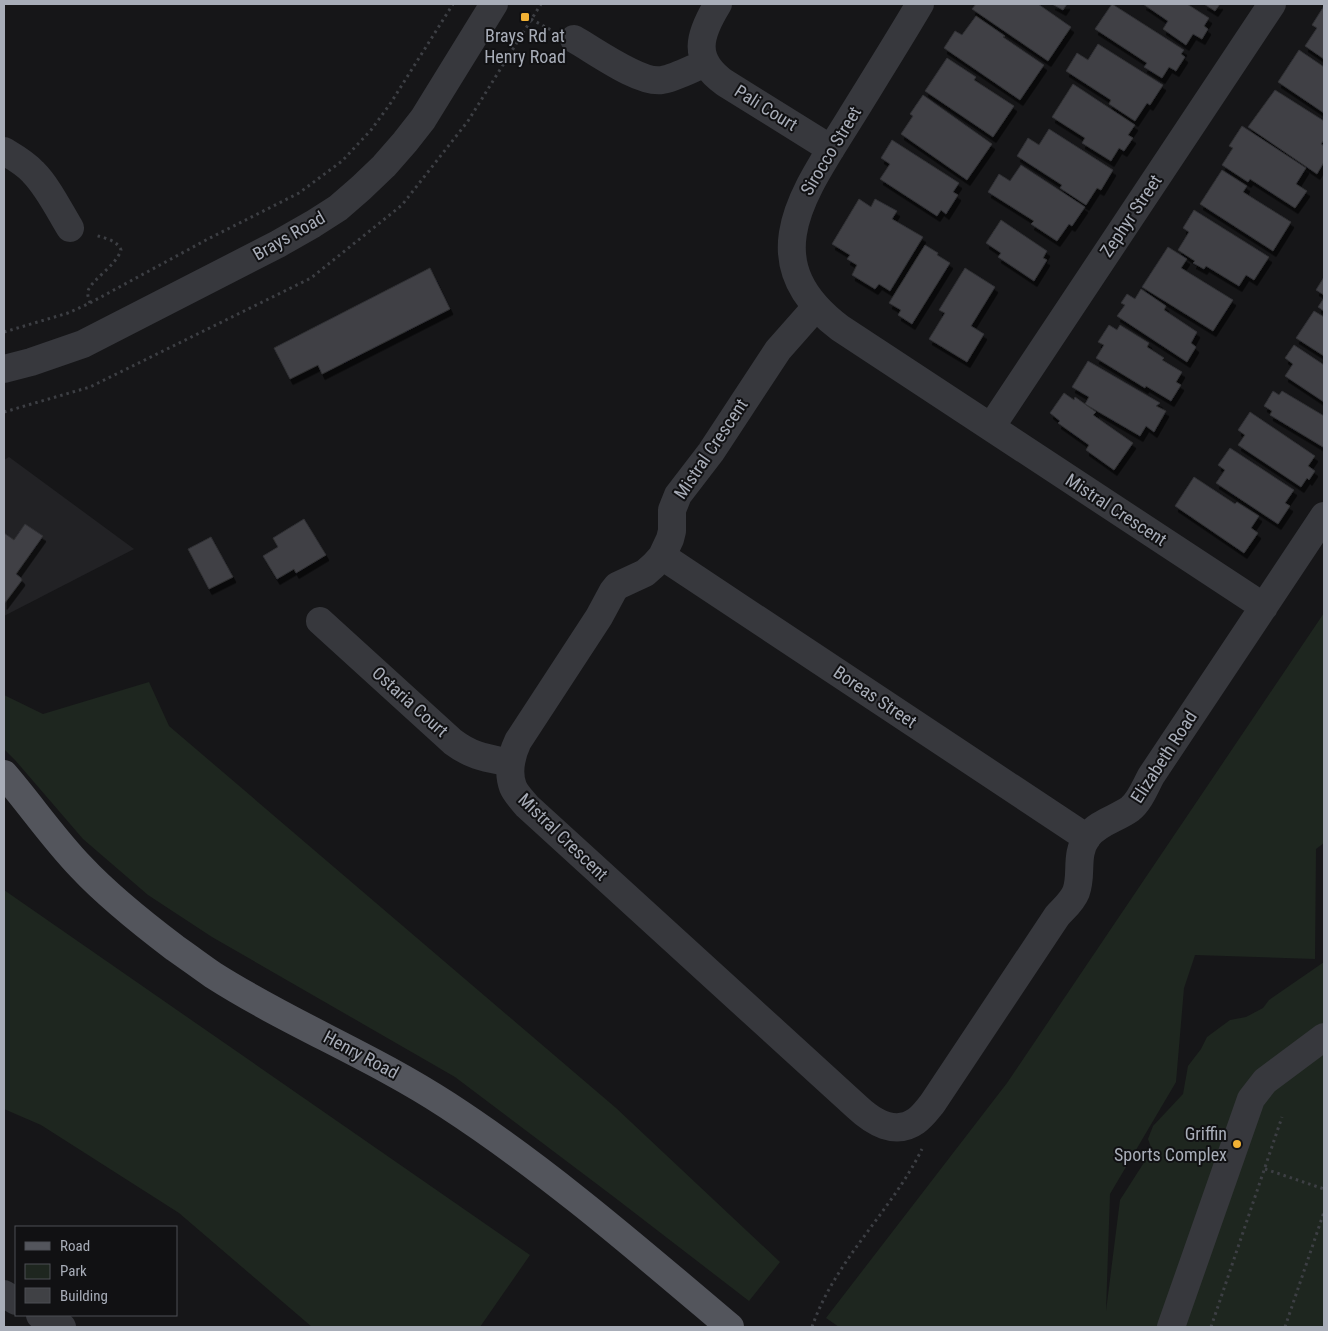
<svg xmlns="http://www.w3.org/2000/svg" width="1328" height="1331" font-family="'Roboto Condensed',sans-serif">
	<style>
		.built { fill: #222225 }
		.green { fill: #1e261f }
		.building { fill: #404145; stroke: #303034; filter: url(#shadow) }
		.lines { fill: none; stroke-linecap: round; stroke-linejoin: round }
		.path { stroke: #3d3f44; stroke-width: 3; stroke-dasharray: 2.5 4; stroke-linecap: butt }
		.minor { stroke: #37383d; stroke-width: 28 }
		.major { stroke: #53555c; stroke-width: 28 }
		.poi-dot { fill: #f2b134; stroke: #111113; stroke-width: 2 }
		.labels { text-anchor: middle; stroke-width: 4; stroke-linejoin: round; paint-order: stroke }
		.poi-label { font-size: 18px; fill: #a8adb8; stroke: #111113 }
		.street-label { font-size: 18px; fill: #a8adb8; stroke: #111113 }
	</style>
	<defs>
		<filter id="shadow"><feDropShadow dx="3" dy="5.5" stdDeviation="0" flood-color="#0009"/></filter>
	</defs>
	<rect width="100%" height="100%" fill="#161618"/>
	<!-- built -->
	<path class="built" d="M9,457L134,549L4,616V460Z"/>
	<!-- green -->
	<path class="green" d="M1324,613V843L1316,849L1315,959L1195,955L1184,988L1176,1082L1110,1194L1106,1311L1120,1200L1152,1150L1148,1139L1153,1126L1183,1094L1188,1066L1201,1049L1207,1037L1230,1020L1246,1017L1263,1008L1269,1000L1324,962V1327H839L826,1318L1007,1083Z
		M149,682L169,726L616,1108L780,1262L749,1301L614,1197L455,1077L212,937L148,895L83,839L15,760L4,749V695L43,714Z
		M4,890L530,1255L480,1327H312L179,1213L41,1125L4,1109Z"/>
	<!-- building -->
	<path class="building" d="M976,4H1038L1071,27L1048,61L972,9Z
		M1052,4H1067L1063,10Z
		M1112,4L1184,50L1181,54L1185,57L1176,71L1169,67L1162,78L1144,67L1147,63L1095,29Z
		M1143,4H1187L1209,18L1204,26L1208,29L1202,39L1193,34L1186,45L1163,29L1168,21Z
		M1204,4H1220L1215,11Z
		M1324,6V59L1305,46L1317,28L1312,25Z
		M976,16L1005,36L1003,37L1044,65L1020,100L944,48L955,31L962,35Z
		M1098,44L1163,85L1150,105L1147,103L1135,121L1109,104L1111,100L1066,71L1077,53L1088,60Z
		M1299,50L1324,67V113L1278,82Z
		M947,58L976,77L974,80L1014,106L993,137L925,91Z
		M1073,84L1135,125L1128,135L1133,138L1124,151L1119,148L1111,161L1082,143L1085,138L1052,117Z
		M1275,90L1324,121V140L1321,144L1324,146V162L1317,174L1248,127Z
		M923,95L992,144L967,180L901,134L913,116L910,114Z
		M1242,126L1306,168L1296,184L1307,191L1295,208L1250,179L1248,182L1222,165L1233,148L1229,146Z
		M1049,129L1113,170L1101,190L1097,188L1086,205L1060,188L1062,185L1017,156L1028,138L1039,145Z
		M892,140L959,183L953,192L958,195L946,214L941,210L937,216L880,179L890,164L881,158Z
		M1021,165L1085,207L1072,226L1069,224L1057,241L1031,224L1034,221L988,192L999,174L1010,181Z
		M1222,170L1247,186L1243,192L1291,222L1273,251L1200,204Z
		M859,199L871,207L875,199L897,211L892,219L923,237L890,291L879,284L875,289L852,275L857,265L847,259L850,255L832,244Z
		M1194,210L1269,257L1254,280L1246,275L1239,286L1206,266L1204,269L1193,263L1195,261L1178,250L1189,232L1183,228Z
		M1001,220L1047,251L1043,258L1047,260L1034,281L998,257L1001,253L986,243Z
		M925,245L938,253L937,255L950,263L912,324L898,315L901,310L889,303Z
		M1168,247L1187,259L1181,268L1233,300L1213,331L1142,287Z
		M430,268L450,309L322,374L318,365L290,379L274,348Z
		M965,268L995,287L971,326L984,334L967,362L929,339L945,313L939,310Z
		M1324,277V295L1316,290Z
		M1141,289L1166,306L1164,310L1197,332L1191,343L1196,347L1187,362L1117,316L1125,305L1121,303L1127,294L1135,299Z
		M1324,298V311L1318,307Z
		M1314,311L1324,317V356L1296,338Z
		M1109,325L1117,330L1120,325L1149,343L1147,347L1164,358L1162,360L1182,372L1176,382L1181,385L1171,401L1146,386L1145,388L1096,358L1104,345L1098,342Z
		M1294,345L1324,365V402L1285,376L1293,364L1285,358Z
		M1088,361L1160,403L1156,406L1166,411L1154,432L1146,426L1140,436L1085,404L1089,397L1072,387Z
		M1273,391L1279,395L1282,391L1324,416V445L1323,447L1270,415L1272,411L1264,406Z
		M1064,393L1074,400L1075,397L1096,412L1093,415L1133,443L1114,470L1086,450L1089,445L1058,423L1060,421L1050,413Z
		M1250,412L1315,456L1308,466L1315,471L1309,480L1307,478L1301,487L1238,445L1245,435L1238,430Z
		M1230,448L1294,490L1285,503L1290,506L1278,524L1216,483L1225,470L1218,465Z
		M1194,477L1235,504L1237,502L1259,516L1251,528L1258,533L1244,553L1175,506Z
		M304,519L326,555L296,573L294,569L277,579L263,556L278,547L273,538Z
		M25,524L43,536L16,574L21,578L22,580L4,604V533L14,540Z
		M211,537L233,577L209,589L188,549Z"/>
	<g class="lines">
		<!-- path -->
		<path class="path" d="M531,19L551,30
			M90,303C89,299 87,295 88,291C91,280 116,266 121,250C117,240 104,238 95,235
			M4,332L68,313L90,303L206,240L299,193L342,161L371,130L390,104L453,4
			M4,412L90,387L311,278L402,205L468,121L541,4
			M1265,1169L1324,1189
			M812,1327C835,1260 891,1212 922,1149
			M1211,1327L1282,1117
			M1285,1327L1324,1212"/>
		<!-- minor -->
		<path class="minor" d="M718,4C699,35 691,59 725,83L831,149
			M920,4C897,43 873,81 849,120C804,193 751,261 840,328L1264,607
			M574,39C594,50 640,84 662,80C675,78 693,68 706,63
			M4,151C14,157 25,163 33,172C48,187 59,210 70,228
			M816,307L778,350L711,452L678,495L672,510V531L670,539L662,556L654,565L645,573L617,586L613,591L599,617L518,741C512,754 507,771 513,787C516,794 522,800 527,806L857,1107C873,1122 895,1136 916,1121C922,1117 927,1110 932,1104L1057,916C1064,908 1072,902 1076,892C1083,873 1074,855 1088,836C1099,822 1116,819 1130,809C1140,801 1145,787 1151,776L1324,516
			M4,369L31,362L83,344L278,244L313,224L338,208L361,188L384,166L405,142L423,119L494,4
			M991,427L1272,4
			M662,556L1087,838
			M320,621L453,742C473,757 487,758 511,763
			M4,1294L16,1301
			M40,1315L62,1327
			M1171,1327L1251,1099L1265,1081L1324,1037"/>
		<!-- major -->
		<path class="major" d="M4,774C30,804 53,838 81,867C109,897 142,923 175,948C188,957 200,966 213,975C288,1023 372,1056 447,1105C547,1170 639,1250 730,1327"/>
	</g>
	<!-- markers -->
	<g class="poi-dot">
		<rect x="520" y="12" width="10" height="10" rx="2.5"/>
		<circle cx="1237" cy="1144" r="5"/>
	</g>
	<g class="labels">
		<!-- poi labels -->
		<g class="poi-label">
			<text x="525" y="42">Brays Rd at<tspan x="525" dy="21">Henry Road</tspan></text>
			<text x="1227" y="1140" text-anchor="end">Griffin<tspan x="1227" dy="21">Sports Complex</tspan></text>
		</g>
		<!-- street labels -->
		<g class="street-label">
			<text transform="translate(766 108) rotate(32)" y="6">Pali Court</text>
			<text transform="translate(831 151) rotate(-59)" y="6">Sirocco Street</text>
			<text transform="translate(1131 216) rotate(-56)" y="6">Zephyr Street</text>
			<text transform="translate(289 236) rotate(-30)" y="6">Brays Road</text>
			<text transform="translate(711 449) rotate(-56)" y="6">Mistral Crescent</text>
			<text transform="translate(1116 510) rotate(33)" y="6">Mistral Crescent</text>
			<text transform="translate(875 697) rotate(34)" y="6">Boreas Street</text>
			<text transform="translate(410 702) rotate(42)" y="6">Ostaria Court</text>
			<text transform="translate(1164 757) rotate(-57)" y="6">Elizabeth Road</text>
			<text transform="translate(563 837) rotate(44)" y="6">Mistral Crescent</text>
			<text transform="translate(361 1055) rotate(28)" y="6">Henry Road</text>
		</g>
	</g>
	<!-- border -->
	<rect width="1328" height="1331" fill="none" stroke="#a8adb8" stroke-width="10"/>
	<!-- legend -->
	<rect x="15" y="1226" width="162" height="90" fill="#111113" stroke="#4d4f55"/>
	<rect x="25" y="1242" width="25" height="8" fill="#53555c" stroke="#4d4f55"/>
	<text x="60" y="1251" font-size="15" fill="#a8adb8">Road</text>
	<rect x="25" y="1264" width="25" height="15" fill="#1e261f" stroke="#4d4f55"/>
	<text x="60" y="1276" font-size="15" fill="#a8adb8">Park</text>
	<rect x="25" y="1288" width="25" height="15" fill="#404145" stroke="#4d4f55"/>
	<text x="60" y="1301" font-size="15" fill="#a8adb8">Building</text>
</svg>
